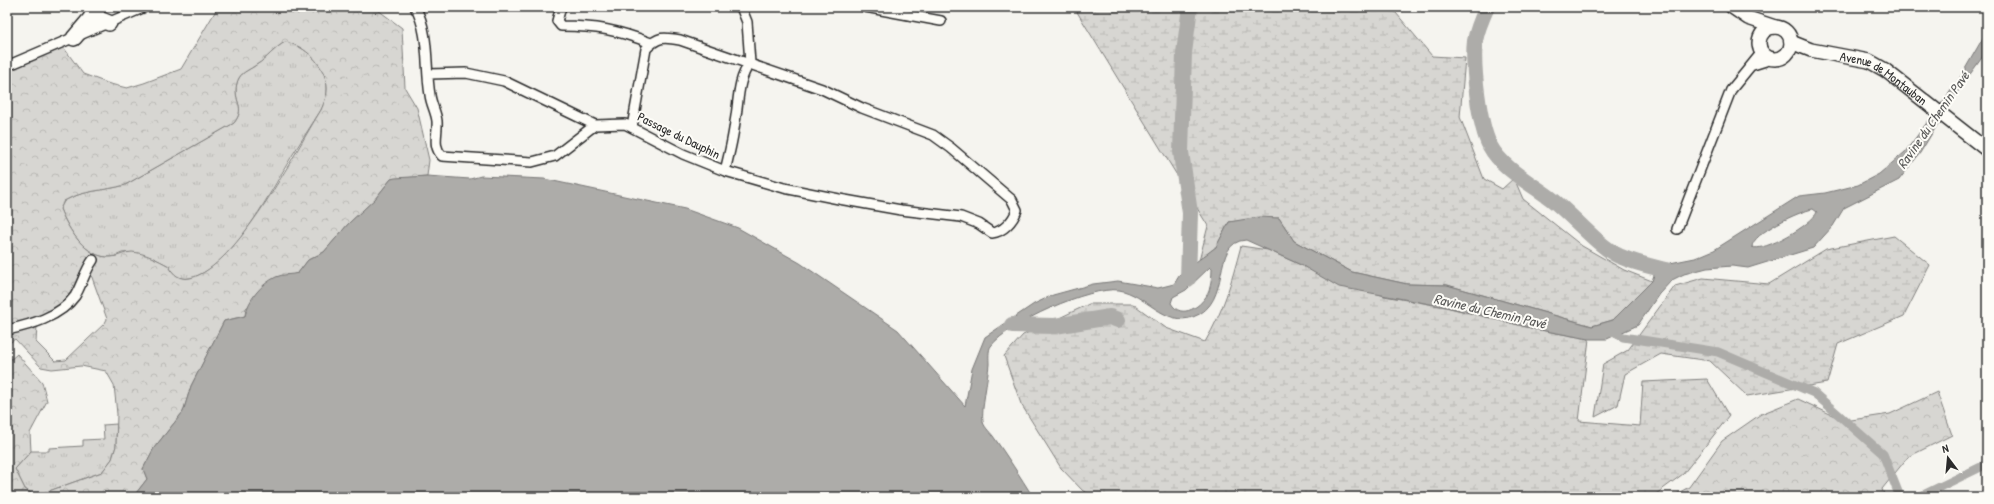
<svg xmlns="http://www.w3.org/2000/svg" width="1994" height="504" font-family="'Patrick Hand',sans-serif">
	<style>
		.grass { fill: url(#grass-tufts); stroke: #81807e }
		.forest { fill: url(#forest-crowns); stroke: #81807e; fill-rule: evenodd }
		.wetland { fill: url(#wetland-marsh); stroke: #81807e }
		.water { fill: #adaca9; stroke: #797877; fill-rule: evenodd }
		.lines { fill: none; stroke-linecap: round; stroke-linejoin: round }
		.canal { stroke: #adaca9; stroke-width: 9 }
		.river { stroke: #adaca9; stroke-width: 16 }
		.minor-casing { stroke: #2b2b2b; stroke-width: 12 }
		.secondary-casing { stroke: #2b2b2b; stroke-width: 16 }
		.trunk-casing { stroke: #2b2b2b; stroke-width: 18 }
		.minor { stroke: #fdfcf7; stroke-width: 9 }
		.secondary { stroke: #fdfcf7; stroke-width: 13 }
		.trunk { stroke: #fdfcf7; stroke-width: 15 }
		.labels { text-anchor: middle; stroke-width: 4; stroke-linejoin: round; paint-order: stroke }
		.street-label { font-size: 13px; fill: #2b2b2b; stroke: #fdfcf7 }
		.water-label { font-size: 14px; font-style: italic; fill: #585857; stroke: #fdfcf7 }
	</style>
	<defs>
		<pattern id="grass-tufts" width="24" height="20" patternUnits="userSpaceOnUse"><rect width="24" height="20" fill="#d7d6d2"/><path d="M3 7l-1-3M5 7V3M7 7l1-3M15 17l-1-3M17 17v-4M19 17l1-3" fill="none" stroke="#b9b8b4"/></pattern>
		<pattern id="forest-crowns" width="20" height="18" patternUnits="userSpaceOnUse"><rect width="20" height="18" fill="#d7d6d2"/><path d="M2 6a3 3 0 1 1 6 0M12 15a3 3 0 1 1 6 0" fill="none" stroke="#b9b8b4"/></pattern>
		<pattern id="wetland-marsh" width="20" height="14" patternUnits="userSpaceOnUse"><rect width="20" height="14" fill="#d7d6d2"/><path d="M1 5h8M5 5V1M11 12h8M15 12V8" fill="none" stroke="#b9b8b4"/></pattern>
	</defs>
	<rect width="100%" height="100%" fill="#f5f4ef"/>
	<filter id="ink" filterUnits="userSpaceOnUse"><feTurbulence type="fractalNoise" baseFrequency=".025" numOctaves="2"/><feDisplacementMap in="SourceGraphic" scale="8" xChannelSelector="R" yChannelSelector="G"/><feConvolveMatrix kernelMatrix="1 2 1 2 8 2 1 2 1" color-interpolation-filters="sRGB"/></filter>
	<g filter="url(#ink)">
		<!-- grass -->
		<path class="grass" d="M285,42C305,45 325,65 327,86C328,94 324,103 321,110C312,125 302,139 293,154C272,189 232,269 190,278C179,280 173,275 169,266C156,259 138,250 122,253C119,254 115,257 111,257C86,259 68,229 60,209L64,201C83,190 105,191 125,185L234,123C245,108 236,105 236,90C236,87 237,81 239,78C242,72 251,69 256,65C268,58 274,48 285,42Z
			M117,424L116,446L112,459L102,472L35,496L25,489L15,469L31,451H49V448L83,446V440L104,439L103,425Z"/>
		<!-- forest -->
		<path class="forest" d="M218,7H374L402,28L405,88L417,108L429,160L427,176L391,179L375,199L349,223L324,252L308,260L298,273L292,275L246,308L245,316L224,321L191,386L183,412L154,448L143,469L147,479L133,497H7V360L9,361L17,354L42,382L47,401L30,433L31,451L15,469L25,489L35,496L102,472L112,459L116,446L117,414L114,385L106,371L81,366L52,369L41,367L15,339L7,345V66L61,44L83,74L110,84L127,88L144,83L181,69ZM285,42C305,45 325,65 327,86C328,94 324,103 321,110C295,151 237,268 190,278C180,280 173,275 169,266C158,260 145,253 132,252C124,252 118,257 111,257C86,259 68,229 60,209L64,201C83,190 105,191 125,185L234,123C245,108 236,105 236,90C236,87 237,81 239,78C242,72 251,69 256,65C268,58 274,48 285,42ZM90,272L107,319L105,323L66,360L55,361L36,342L37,326L50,321L73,304Z
			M1937,392L1952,435L1908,457L1882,489L1885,497H1671L1689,487L1722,441L1761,414L1798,399L1845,421L1890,414Z"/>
		<!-- wetland -->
		<path class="wetland" d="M1074,7H1391L1432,56L1465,58L1460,117L1484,179L1502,189L1514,178L1523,199L1582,246L1624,270L1652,281L1613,320L1592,326L1447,285L1407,284L1352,272L1294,241L1279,218L1229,222L1216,247L1199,261L1208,226Z
			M1894,236L1930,265L1904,316L1838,344L1827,383L1747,396L1710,361L1661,354L1625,374L1618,405L1595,417L1603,364L1628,350L1675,286L1703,278L1769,284L1826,249Z
			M1241,246L1268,250L1301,265L1384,296L1446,307L1535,329L1589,339L1579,421L1640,426L1643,382L1707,379L1729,416L1683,474L1652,497H1097L1083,491L1061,468L1021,404L1004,356L1023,335L1089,304H1133L1166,328L1205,342C1224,310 1231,283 1241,246Z"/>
		<!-- water -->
		<path class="water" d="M1987,31L1986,52L1958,91L1920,153L1899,180L1844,208L1833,226L1813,248L1748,268L1732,266L1707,268L1684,274L1672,280L1659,294L1638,325L1607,339H1589L1535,329L1446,307L1339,287L1301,265L1246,240C1209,242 1234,303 1193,317C1165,327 1145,294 1119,290C1090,286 1008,323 991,346C988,350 989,359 989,364C988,380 981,408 983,421C983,426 990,432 993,436C1007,456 1020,476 1033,497H133L147,479L143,469L154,448L183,412L191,386L224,321L245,316C248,300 261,284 276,277C282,274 292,275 298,273L308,260L324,252L349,223L375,199L391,179L395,178L427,176L470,179L481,176L544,179L685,209L738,228L800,263L898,330L965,406L972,369L985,337L1034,304L1053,295L1093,284L1118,281L1158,288L1174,284L1181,273L1216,247L1229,222L1259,217L1279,218L1294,241L1352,272L1407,284L1447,285L1592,326L1613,320L1652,281L1654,275L1670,263L1695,258L1714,250L1799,196L1825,193L1858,185L1879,174L1905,152L1958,81ZM1813,209L1817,212C1813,224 1763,253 1752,247C1752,233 1800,211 1813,209ZM1210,267L1212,269C1212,275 1211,284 1209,291C1203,306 1181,321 1171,303L1173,297L1186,290Z"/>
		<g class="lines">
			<!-- canal -->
			<path class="canal" d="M1613,332L1623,337L1718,352L1814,393L1883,454L1900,497
				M1919,497L1987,464"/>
			<!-- river -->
			<path class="river" d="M1487,7C1482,18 1477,29 1475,41C1472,65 1479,125 1490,146C1502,169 1534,185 1554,201C1573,216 1598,246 1619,256C1635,263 1653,267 1669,271
				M1188,279L1190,213L1181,152L1184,53L1190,7
				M1012,325L1055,326L1110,317L1118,320"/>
			<!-- minor casing -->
			<g class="minor-casing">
				<path id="minor" d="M415,7C430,33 425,66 430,95C431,104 436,112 437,121C438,135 432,145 442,156L532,162L555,156L595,125L625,124L683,154L725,171L784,188L839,199L901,210L961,217L979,224L992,233C1003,232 1013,221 1017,210L1012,200L951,148L933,135L862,108L822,89L680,40C664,37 658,36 646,49L632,127
					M561,7L557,21L561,26C597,26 617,30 651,43
					M865,7L941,21
					M1753,65L1772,59
					M7,66L145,7
					M429,74L466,73L504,81L595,125
					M725,171C729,155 733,139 735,122C739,102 737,80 750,63L747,22L741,7
					M1677,229L1731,90L1762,52
					M7,330C30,325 60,317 75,296C82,284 85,271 93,260"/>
			</g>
			<!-- secondary casing -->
			<g class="secondary-casing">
				<g id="secondary">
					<path d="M1732,7L1748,18L1775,27"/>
					<circle cx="1775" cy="43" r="16"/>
					<path id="s1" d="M1791,42L1811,50L1869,61L1885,70L1987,150"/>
				</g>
			</g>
			<!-- trunk casing -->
			<g class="trunk-casing">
				<path id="trunk" d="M96,7V13L99,19L109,23
					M74,38L91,18L95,7"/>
			</g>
			<!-- minor -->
			<use href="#minor" class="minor"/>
			<!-- secondary -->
			<use href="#secondary" class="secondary"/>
			<!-- trunk -->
			<use href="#trunk" class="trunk"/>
		</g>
	</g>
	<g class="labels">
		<!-- street labels -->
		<g class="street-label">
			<text dy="5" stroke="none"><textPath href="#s1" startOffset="101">Avenue de Montauban</textPath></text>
			<text transform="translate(679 135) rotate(26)" y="5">Passage du Dauphin</text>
		</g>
		<!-- water labels -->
		<g class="water-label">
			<text transform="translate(1933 120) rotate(-55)" y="5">Ravine du Chemin Pavé</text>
			<text transform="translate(1490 311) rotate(13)" y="5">Ravine du Chemin Pavé</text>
		</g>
	</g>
	<!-- margin -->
	<rect width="1994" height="504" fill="none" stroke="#fdfcf7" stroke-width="24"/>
	<rect x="12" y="12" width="1970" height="480" fill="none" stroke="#2b2b2b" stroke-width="1.5" filter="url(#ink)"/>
	<!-- north arrow -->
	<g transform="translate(1948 458) rotate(344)" stroke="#fdfcf7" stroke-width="3" paint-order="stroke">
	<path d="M0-3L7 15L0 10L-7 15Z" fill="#2b2b2b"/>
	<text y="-6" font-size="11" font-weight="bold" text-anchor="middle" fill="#2b2b2b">N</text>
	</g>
</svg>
